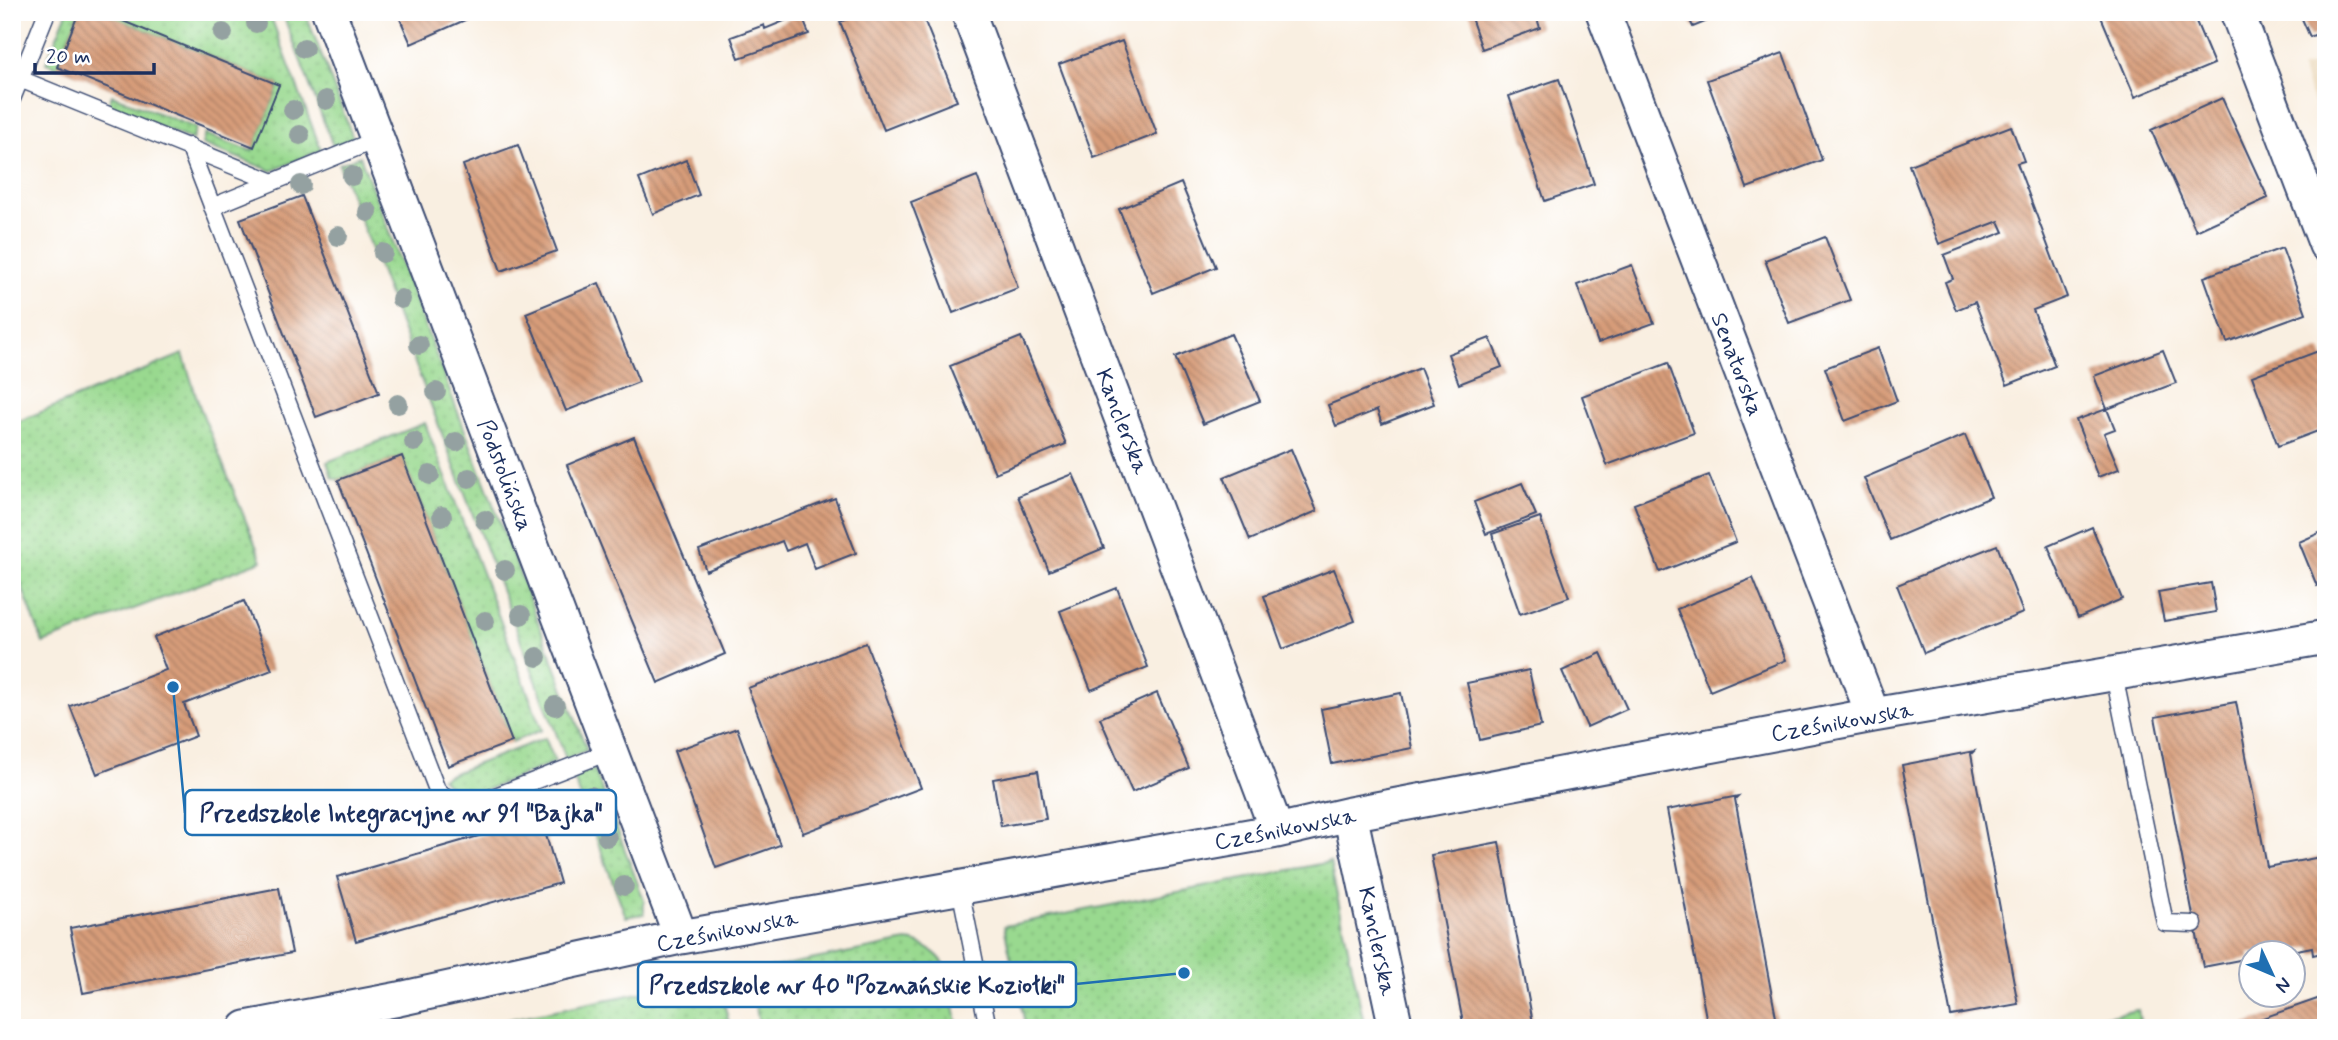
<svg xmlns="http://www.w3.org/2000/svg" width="2338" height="1040" font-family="Mynerve,sans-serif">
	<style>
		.built { fill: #ead8ba }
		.green { fill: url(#green-dots); stroke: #5a8476; stroke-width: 2 }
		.building { fill: url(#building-back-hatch) }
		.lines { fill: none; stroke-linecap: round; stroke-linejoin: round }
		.lane-casing { stroke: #3c4c72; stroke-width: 19 }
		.street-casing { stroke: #3c4c72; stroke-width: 37 }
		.lane { stroke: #fff; stroke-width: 16 }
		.street { stroke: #fff; stroke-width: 33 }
		.tree { fill: #94a1a1 }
		.labels { text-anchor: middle; stroke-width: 5; stroke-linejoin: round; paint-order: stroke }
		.street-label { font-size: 23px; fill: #1b2f5e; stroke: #fff }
		.leader { fill: none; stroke: #1f6fb2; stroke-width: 2.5 }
		.callout-dot { fill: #1f6fb2; stroke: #fff; stroke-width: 2.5 }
		.callout { fill: #fff; stroke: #1f6fb2; stroke-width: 2.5 }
		.callout-label { font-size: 24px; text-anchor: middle; font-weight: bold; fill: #1b2f5e }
	</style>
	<defs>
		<pattern id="green-dots" width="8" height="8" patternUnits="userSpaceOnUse" patternTransform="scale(1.75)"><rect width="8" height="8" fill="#99d98f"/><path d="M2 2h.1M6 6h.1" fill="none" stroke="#83bb7e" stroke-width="1.8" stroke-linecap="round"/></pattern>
		<pattern id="building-back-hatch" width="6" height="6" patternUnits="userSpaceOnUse" patternTransform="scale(1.75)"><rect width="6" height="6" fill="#d79c79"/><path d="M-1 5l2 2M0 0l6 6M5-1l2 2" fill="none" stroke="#ae8066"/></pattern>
	</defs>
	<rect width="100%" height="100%" fill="#fff"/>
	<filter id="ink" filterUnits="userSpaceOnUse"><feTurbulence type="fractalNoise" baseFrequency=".0143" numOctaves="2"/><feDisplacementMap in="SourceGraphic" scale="14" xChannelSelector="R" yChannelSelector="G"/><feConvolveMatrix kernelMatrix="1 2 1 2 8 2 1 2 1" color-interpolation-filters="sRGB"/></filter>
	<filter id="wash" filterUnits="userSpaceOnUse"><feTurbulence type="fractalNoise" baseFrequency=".00686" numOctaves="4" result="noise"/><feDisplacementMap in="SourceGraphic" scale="28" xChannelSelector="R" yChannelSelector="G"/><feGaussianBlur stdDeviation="1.57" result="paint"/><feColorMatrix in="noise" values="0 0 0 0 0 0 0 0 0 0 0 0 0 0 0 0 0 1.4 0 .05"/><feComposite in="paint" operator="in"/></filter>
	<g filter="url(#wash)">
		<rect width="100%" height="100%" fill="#f9efe1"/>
		<!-- built -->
		<path class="built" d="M2326,60V136L2301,69Z"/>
		<!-- green -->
		<path class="green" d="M67,12H79L57,67L46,63Z
			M101,12H269L321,150L272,171L202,144L205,134L252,151L279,85Z
			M282,12H305L353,138L333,146Z
			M112,95L196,128L192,140L108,106Z
			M360,156L587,750L566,759L339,164Z
			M183,354L199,405L262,561L43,643L12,560V424Z
			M425,423L542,730L512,742L402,456L338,480L332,477L327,462Z
			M545,738L555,762L481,792C463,794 453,791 441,778Z
			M594,769L644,900V914L626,917L573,776Z
			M1330,862L1365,1028H1026L1004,926Z
			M907,941C921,942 938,953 945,965C950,976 955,1014 958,1028H760L749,972Z
			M718,977L730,1028H467Z
			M2138,1010L2141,1028H2042Z"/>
		<g id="blocks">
			<!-- building -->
			<path class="building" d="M79,12H101L279,85L254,147L57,67Z
				M397,12H483L411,44Z
				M863,12H921L957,101L884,130L840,22Z
				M1469,12H1535L1540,28L1482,49Z
				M1686,12H1729L1693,27Z
				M2099,12H2192L2214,64L2135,97Z
				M2299,12H2326V30L2310,37Z
				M801,14L809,34L739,58L731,37L764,25L765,29Z
				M1122,41L1157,134L1094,158L1059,64Z
				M1783,53L1822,160L1747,188L1707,80Z
				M1559,79L1594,184L1545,201L1509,96Z
				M2222,98L2268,198L2196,231L2151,130Z
				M2011,126L2024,161L2017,163L2067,297L2033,310L2055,366L2007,385L1975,302L1956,310L1945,282L1953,279L1944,255L2004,232L1999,221L1939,244L1909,165Z
				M518,145L557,251L501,271L463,165Z
				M686,160L699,195L653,214L639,179Z
				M977,176L1018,288L953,313L911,202Z
				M1181,183L1216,267L1153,293L1119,209Z
				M302,196L379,393L316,417L240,219Z
				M1825,237L1850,300L1789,323L1765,260Z
				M2282,248L2306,313L2227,342L2204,277Z
				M1632,265L1654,323L1598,343L1577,285Z
				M599,283L639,382L566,411L526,313Z
				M1231,334L1260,401L1203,424L1175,357Z
				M1021,337L1066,444L995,473L950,366Z
				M1490,338L1502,367L1459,384L1448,354Z
				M1878,348L1897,401L1845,421L1825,368Z
				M2163,350L2176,383L2107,409L2115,429L2104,433L2119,469L2098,477L2076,420L2107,409L2094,376Z
				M2321,350L2326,362V428L2278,446L2252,376Z
				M1668,363L1694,433L1607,465L1582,396Z
				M1420,368L1434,404L1382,424L1377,410L1336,426L1328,405Z
				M1965,435L1991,497L1890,540L1864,478Z
				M634,437L725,654L658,683L567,465Z
				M1291,449L1317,511L1250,540L1224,477Z
				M402,456L512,742L448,766L338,480Z
				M1073,474L1104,548L1049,571L1018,496Z
				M1709,475L1736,542L1660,572L1634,504Z
				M1522,483L1536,515L1486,534L1474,502Z
				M835,498L856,553L815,569L805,543L786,551L782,541L706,571L699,550Z
				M1540,517L1569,597L1520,614L1492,534Z
				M2092,527L2122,599L2078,618L2048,546Z
				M2326,530V583L2317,586L2299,542Z
				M1997,545L2023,613L1924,653L1897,585Z
				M1334,569L1355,621L1283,649L1264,596Z
				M1753,578L1786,660L1710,691L1677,609Z
				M2211,583L2216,612L2164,621L2158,592Z
				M1117,588L1148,667L1091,690L1060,611Z
				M244,601L272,670L184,704L196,736L97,774L70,706L166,670L154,637Z
				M866,643L921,788L803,833L748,688Z
				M1601,653L1627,709L1587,727L1562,671Z
				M1529,670L1541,726L1480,740L1467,683Z
				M1157,693L1189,768L1132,792L1100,718Z
				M1401,693L1412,748L1332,764L1321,709Z
				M2236,702L2267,867L2326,856V952L2313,955L2312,947L2282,953H2250V958L2203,967L2155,717Z
				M737,728L780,845L716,868L674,751Z
				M1974,751L1971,754L2018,1004L1951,1016L1902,765Z
				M1038,771L1046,819L1001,826L993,779Z
				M1738,796L1735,799L1778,1028H1708L1667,810Z
				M541,818L560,883L356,941L337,877Z
				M1499,842L1534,1028H1464L1431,855Z
				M279,888L292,953L83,993L70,928Z
				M2326,996V1028H2237V1027Z"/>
		</g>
	</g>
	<g filter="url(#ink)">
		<use href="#blocks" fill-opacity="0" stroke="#3c4c72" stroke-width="2"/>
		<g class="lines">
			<!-- lane casing -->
			<g class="lane-casing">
				<path id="lane" d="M20,79L273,182
					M12,99L47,12
					M189,146L437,790C448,802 459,806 475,804L611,751
					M212,207L378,139
					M2114,675L2165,923L2194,924
					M960,888L988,1028"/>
			</g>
			<!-- street casing -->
			<g class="street-casing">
				<path id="street" d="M329,12L681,937
					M968,12L1277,831
					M1603,12L1873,715
					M2237,12L2326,245
					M1350,814L1396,1028
					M246,1028L399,999L681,937L1277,831L1350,814L1873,715L2326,637"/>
			</g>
			<!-- lane -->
			<use href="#lane" class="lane"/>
			<!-- street -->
			<use href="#street" class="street"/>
		</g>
		<!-- trees -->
		<g class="tree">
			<circle cx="256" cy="23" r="10"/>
			<circle cx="223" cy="33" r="10"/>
			<circle cx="304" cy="48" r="10"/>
			<circle cx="326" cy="100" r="10"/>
			<circle cx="293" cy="110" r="10"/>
			<circle cx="300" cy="135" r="10"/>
			<circle cx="352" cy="176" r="10"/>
			<circle cx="301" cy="185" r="10"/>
			<circle cx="368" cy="212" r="10"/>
			<circle cx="338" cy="236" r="10"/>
			<circle cx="383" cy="253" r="10"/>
			<circle cx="401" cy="299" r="10"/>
			<circle cx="419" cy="345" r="10"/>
			<circle cx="436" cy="392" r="10"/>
			<circle cx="398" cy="404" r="10"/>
			<circle cx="414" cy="442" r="10"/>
			<circle cx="456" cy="442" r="10"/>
			<circle cx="430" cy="475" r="10"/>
			<circle cx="469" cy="478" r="10"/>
			<circle cx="442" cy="516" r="10"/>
			<circle cx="485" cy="520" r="10"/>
			<circle cx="505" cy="570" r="10"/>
			<circle cx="521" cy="615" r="10"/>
			<circle cx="485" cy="621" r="10"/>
			<circle cx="537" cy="657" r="10"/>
			<circle cx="555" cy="706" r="10"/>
			<circle cx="591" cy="796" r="10"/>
			<circle cx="607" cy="837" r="10"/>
			<circle cx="624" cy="886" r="10"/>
		</g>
	</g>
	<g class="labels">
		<!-- street labels -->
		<g class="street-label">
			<text transform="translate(1738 364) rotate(69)" y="8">Senatorska</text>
			<text transform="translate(1123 421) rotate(69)" y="8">Kanclerska</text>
			<text transform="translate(506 475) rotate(69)" y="8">Podstolińska</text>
			<text transform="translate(1842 721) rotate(-10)" y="8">Cześnikowska</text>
			<text transform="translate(1285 828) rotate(-11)" y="8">Cześnikowska</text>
			<text transform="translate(727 930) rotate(-11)" y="8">Cześnikowska</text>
			<text transform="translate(1378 941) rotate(78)" y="8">Kanclerska</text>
		</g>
	</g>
	<!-- callouts -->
	<path class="leader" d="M173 687L185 813M1184 973L1076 984"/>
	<g class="callout-dot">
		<circle cx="173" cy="687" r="7"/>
		<circle cx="1184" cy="973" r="7"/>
	</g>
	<g class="callout">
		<rect x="185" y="790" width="431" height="45" rx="7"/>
		<rect x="638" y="962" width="438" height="45" rx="7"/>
	</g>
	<g class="callout-label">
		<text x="401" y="821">Przedszkole Integracyjne nr 91 "Bajka"</text>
		<text x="857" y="993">Przedszkole nr 40 "Poznańskie Koziołki"</text>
	</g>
	<!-- margin -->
	<rect width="2338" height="1040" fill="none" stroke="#fff" stroke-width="42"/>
	<!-- north arrow -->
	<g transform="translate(2272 974) rotate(134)"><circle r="33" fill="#ffffff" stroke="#a4acbf" stroke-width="2"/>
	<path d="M0-5L12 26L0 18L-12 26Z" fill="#1f6fb2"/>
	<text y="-10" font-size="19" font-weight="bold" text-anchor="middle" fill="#1b2f5e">N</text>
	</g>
	<!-- scale -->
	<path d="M35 63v10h119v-10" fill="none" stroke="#1b2f5e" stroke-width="3.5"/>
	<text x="46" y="63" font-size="21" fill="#1b2f5e" stroke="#ffffff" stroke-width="5" paint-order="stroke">20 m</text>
</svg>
